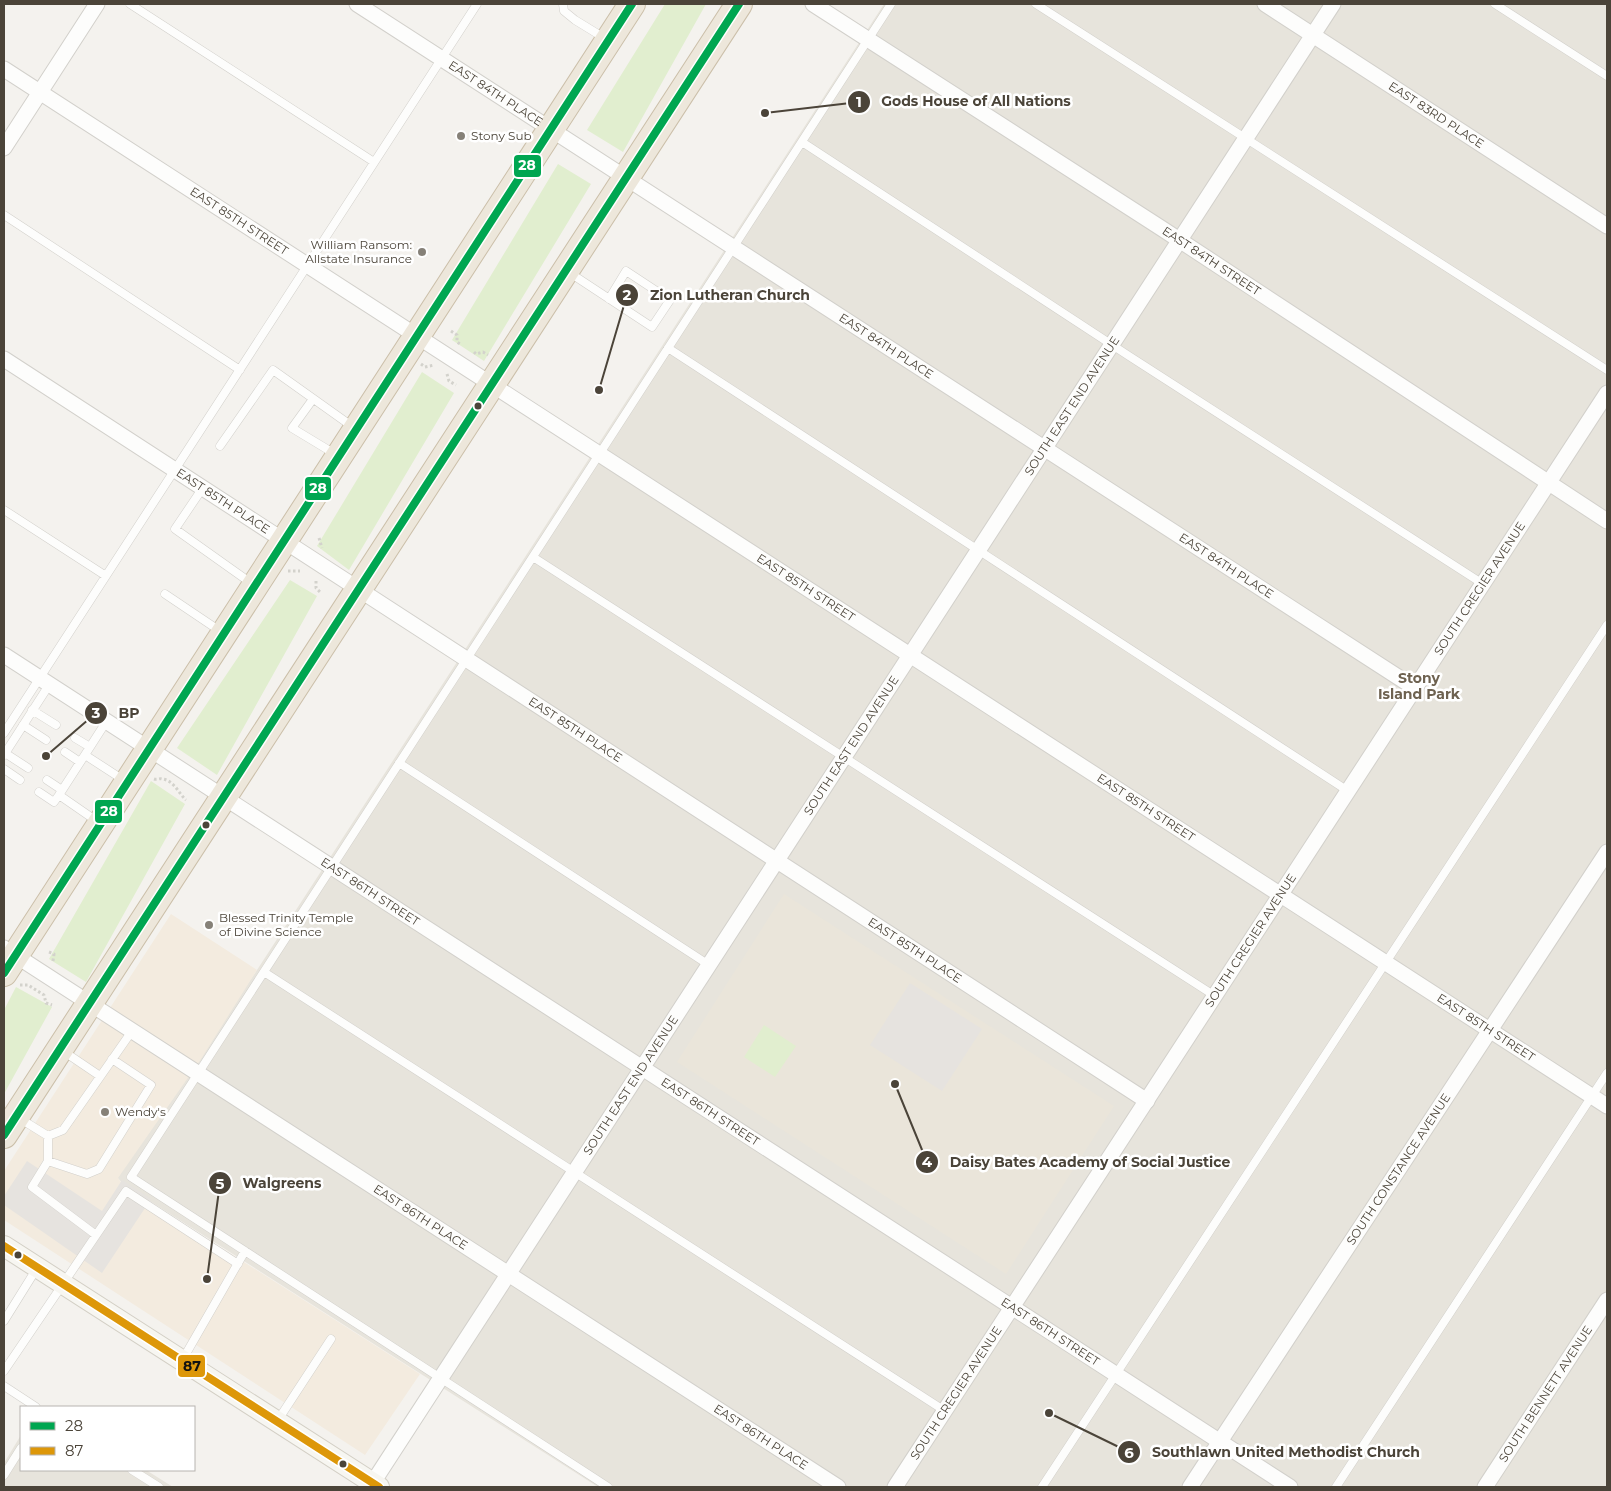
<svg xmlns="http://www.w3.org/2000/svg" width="1611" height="1491" font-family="Montserrat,sans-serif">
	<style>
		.residential { fill: #e7e4dc }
		.commercial { fill: #f3ebdf }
		.education { fill: #eae5da }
		.green { fill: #e1eecf }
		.parking { fill: #e6e3df }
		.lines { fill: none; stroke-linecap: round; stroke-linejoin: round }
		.lane-casing { stroke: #d2d0cb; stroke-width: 9 }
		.street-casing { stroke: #d2d0cb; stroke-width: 17 }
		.secondary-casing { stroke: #d3cfc5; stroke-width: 22 }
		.highway-casing { stroke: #cbbfa9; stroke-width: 28 }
		.path { stroke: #d3d2cc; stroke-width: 3; stroke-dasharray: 2.5 2.5; stroke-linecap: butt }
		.lane { stroke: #fdfdfc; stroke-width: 8 }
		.street { stroke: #fdfdfc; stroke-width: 15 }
		.secondary { stroke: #f7f6f1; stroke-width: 20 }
		.highway { stroke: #ede7db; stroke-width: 26 }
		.bus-1-casing { stroke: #fff; stroke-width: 11 }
		.bus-2-casing { stroke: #fff; stroke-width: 11 }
		.bus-1 { stroke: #00a651; stroke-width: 8 }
		.bus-2 { stroke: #dd9709; stroke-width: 8 }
		.poi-dot { fill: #868178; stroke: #fff; stroke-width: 2 }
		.bus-dot { fill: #4b4439; stroke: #fff; stroke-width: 2 }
		.labels { text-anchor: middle; stroke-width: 5; stroke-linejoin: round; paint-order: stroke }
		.street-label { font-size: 12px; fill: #4b4439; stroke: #fff }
		.poi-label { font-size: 12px; fill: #4b4439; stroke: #fff; text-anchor: start }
		.neighbourhood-label { font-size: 14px; font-weight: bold; fill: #6e6250; stroke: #fff }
		.leader { fill: none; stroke: #4b4439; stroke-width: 2 }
		.callout-dot { fill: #4b4439; stroke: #fff; stroke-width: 2 }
		.mark-label { font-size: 15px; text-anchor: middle; font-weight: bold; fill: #fff }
		.callout-label { font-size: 14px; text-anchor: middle; font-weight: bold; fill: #4b4439; stroke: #fff; stroke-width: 5; stroke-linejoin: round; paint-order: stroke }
		.line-badge { stroke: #fff; stroke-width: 2 }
		.badge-label { font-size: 14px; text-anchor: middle; font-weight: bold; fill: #fff }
		.pale-badge-label { font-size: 14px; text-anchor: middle; font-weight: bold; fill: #111 }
	</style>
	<rect width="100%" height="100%" fill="#f4f2ee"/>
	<!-- residential -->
	<path class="residential" d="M884,4H1607V1487H598L123,1184L117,1177L257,970Z
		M21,1435V1470H146L173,1487H4V1463Z"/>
	<!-- commercial -->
	<path class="commercial" d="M171,914L257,970L201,1059L118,1178L123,1185L420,1374L365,1455L4,1220V1171Z"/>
	<!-- education -->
	<path class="education" d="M784,894L1114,1106L1006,1274L677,1062Z"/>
	<!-- green -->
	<path class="green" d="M665,4H706L623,152L587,130Z
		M558,164L591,184L484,361L452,340Z
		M422,372L454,393L349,570L317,546Z
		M290,580L317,596L217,775L177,748Z
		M151,781L185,804L86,982L49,959Z
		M16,987L52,1007L4,1094V1010Z
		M764,1025L796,1046L775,1077L744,1057Z"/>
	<!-- parking -->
	<path class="parking" d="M910,983L982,1029L942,1091L870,1045Z
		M27,1161L102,1211L122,1180L151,1199L102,1273L4,1205V1196Z"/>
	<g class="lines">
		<!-- lane casing -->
		<g class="lane-casing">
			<path id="lane" d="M130,4L374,162
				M563,4L564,11L575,20L606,39
				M1036,4L1607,370
				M1495,4L1607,76
				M802,142L1129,356L1483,584
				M4,215L240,370
				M570,273L652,327L670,300L626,271L609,299
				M668,348L1348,791
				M313,399L292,428L335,454
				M220,446L273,370L353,427
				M202,489L175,529L251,583
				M4,510L106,576
				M533,557L1215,996
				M165,594L220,631
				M32,710L56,725
				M23,725L46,740
				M4,733L477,4
				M90,747L106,722
				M65,752L80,762
				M5,753L28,768
				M4,755L49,685
				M85,755L125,781
				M399,763L709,965
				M4,769L20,780
				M47,780L62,790
				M39,792L54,802L59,795L90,747L75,738
				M59,795L98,822
				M264,972L945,1411
				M63,1051L100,1076
				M19,1118L48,1136L63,1130L132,1031
				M48,1136V1161L32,1187L96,1235
				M48,1161L87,1174L99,1169L151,1085L112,1059
				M4,1321L37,1268
				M183,1359L245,1251
				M4,1371L126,1191L238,1264
				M4,1386L36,1407
				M278,1420L331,1339
				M132,1470L159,1487
				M4,1475L21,1448
				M608,1487L131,1177L891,4
				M1042,1487L1607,625
				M1336,1487L1607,1073"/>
		</g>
		<!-- street casing -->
		<g class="street-casing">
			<g id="street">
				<path id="s1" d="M357,4L1415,688"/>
				<path id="s2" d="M813,4L1161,228L1607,521"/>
				<path id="s3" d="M1265,4L1607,226"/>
				<path id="s4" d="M4,69L1607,1106"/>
				<path d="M4,148L97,4"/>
				<path id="s5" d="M4,359L1147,1101"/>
				<path id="s6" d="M4,655L1290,1487"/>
				<path id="s7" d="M4,948L838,1487"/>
				<path id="s8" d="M370,1487L1333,4"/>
				<path id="s9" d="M895,1487L1607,393"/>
				<path id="s10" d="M1190,1487L1607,852"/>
				<path id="s11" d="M1485,1487L1607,1300"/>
			</g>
		</g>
		<!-- secondary casing -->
		<g class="secondary-casing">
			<path id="secondary" d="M4,1246L379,1487"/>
		</g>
		<!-- highway casing -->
		<g class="highway-casing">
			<path id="highway" d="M4,973L632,4
				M4,1135L739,4"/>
		</g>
		<!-- path -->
		<path class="path" d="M451,331L457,335V342L460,344
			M474,352L476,354L483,352L488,355
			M421,364L425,367L434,365
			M447,374L449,381L456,385
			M319,538L322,548
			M288,571H300
			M316,581V588L320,592
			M154,779C157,780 160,778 162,779C174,780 179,794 186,800
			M49,952L54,954L53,961
			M20,985H28L44,995L46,1003L52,1005"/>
		<!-- lane -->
		<use href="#lane" class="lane"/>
		<!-- street -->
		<use href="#street" class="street"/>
		<!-- secondary -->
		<use href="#secondary" class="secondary"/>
		<!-- highway -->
		<use href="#highway" class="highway"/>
		<!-- bus-1 casing -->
		<g class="bus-1-casing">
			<path id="bus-1" d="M4,973L632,4
				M4,1135L739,4"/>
		</g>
		<!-- bus-2 casing -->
		<g class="bus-2-casing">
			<path id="bus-2" d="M4,1246L379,1487"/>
		</g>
		<!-- bus-1 -->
		<use href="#bus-1" class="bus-1"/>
		<!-- bus-2 -->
		<use href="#bus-2" class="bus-2"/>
	</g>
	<!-- markers -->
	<g class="poi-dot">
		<circle cx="461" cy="136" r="5"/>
		<circle cx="422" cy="252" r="5"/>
		<circle cx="209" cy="925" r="5"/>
		<circle cx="105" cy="1112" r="5"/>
	</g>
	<g class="bus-dot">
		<circle cx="478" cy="406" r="4.5"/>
		<circle cx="206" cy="825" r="4.5"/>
		<circle cx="18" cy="1255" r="4.5"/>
		<circle cx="343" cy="1464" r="4.5"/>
	</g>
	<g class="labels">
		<!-- street labels -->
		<g class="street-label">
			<text dy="4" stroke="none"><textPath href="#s1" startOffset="165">EAST 84TH PLACE</textPath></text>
			<text dy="4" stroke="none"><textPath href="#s3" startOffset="204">EAST 83RD PLACE</textPath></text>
			<text dy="4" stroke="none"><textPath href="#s4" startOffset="280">EAST 85TH STREET</textPath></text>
			<text dy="4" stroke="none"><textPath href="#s2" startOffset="474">EAST 84TH STREET</textPath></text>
			<text dy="4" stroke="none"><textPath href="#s1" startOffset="630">EAST 84TH PLACE</textPath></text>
			<text dy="4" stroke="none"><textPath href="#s8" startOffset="1289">SOUTH EAST END AVENUE</textPath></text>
			<text dy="4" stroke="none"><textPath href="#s5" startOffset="261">EAST 85TH PLACE</textPath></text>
			<text dy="4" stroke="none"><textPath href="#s1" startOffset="1035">EAST 84TH PLACE</textPath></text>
			<text dy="4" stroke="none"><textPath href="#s4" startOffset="955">EAST 85TH STREET</textPath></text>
			<text dy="4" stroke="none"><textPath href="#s9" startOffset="1072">SOUTH CREGIER AVENUE</textPath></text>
			<text dy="4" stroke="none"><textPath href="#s5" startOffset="681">EAST 85TH PLACE</textPath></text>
			<text dy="4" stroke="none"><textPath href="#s8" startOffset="884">SOUTH EAST END AVENUE</textPath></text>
			<text dy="4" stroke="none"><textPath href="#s4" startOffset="1360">EAST 85TH STREET</textPath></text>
			<text dy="4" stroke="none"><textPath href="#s6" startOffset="436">EAST 86TH STREET</textPath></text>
			<text dy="4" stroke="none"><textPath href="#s9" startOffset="652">SOUTH CREGIER AVENUE</textPath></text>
			<text dy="4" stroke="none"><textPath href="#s5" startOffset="1086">EAST 85TH PLACE</textPath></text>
			<text dy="4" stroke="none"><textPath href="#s4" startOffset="1765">EAST 85TH STREET</textPath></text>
			<text dy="4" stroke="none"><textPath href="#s8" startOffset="479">SOUTH EAST END AVENUE</textPath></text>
			<text dy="4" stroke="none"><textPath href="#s6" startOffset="841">EAST 86TH STREET</textPath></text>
			<text dy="4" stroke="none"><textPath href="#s10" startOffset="380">SOUTH CONSTANCE AVENUE</textPath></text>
			<text dy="4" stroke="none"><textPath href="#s7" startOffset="496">EAST 86TH PLACE</textPath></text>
			<text dy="4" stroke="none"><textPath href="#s6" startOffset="1246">EAST 86TH STREET</textPath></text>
			<text dy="4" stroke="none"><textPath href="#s9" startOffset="112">SOUTH CREGIER AVENUE</textPath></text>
			<text dy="4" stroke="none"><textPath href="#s11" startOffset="111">SOUTH BENNETT AVENUE</textPath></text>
			<text dy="4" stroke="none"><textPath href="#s7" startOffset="901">EAST 86TH PLACE</textPath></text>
		</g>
		<!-- poi labels -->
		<g class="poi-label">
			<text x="471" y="140">Stony Sub</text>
			<text x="412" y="249" text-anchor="end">William Ransom:<tspan x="412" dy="14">Allstate Insurance</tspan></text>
			<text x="219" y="922">Blessed Trinity Temple<tspan x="219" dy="14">of Divine Science</tspan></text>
			<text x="115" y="1116">Wendy's</text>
		</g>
		<!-- neighbourhood labels -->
		<g class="neighbourhood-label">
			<text x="1419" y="683">Stony<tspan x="1419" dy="16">Island Park</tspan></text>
		</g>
	</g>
	<!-- callouts -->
	<path class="leader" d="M765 113L859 102M599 390L627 295M46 756L96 713M895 1084L927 1162M207 1279L220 1183M1049 1413L1129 1452"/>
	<g class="callout-dot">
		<circle cx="765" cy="113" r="5"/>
		<circle cx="599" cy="390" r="5"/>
		<circle cx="46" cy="756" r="5"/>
		<circle cx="895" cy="1084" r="5"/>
		<circle cx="207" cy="1279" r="5"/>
		<circle cx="1049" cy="1413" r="5"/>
		<circle cx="859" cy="102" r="12"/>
		<circle cx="627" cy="295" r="12"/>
		<circle cx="96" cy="713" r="12"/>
		<circle cx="927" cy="1162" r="12"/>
		<circle cx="220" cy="1183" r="12"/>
		<circle cx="1129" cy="1452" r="12"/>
	</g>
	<g class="mark-label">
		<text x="859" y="107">1</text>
		<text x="627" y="300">2</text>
		<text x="96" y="718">3</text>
		<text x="927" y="1167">4</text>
		<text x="220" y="1189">5</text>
		<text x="1129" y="1458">6</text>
	</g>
	<g class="callout-label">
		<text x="976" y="106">Gods House of All Nations</text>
		<text x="730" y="300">Zion Lutheran Church</text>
		<text x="129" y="718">BP</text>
		<text x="1090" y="1167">Daisy Bates Academy of Social Justice</text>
		<text x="282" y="1188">Walgreens</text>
		<text x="1286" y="1457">Southlawn United Methodist Church</text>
	</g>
	<g class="line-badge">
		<rect x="513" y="154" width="29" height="24" rx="5" fill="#00a651"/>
		<rect x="304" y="476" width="28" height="25" rx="5" fill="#00a651"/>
		<rect x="94" y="799" width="29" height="25" rx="5" fill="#00a651"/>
		<rect x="177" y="1354" width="29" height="24" rx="5" fill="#dd9709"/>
	</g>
	<g class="badge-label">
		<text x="527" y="170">28</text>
		<text x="318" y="493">28</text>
		<text x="109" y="816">28</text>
	</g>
	<g class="pale-badge-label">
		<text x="192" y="1371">87</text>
	</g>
	<!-- border -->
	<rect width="1611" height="1491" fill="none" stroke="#4b4439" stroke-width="10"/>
	<!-- legend -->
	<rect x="20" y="1406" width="175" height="65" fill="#ffffff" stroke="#b7b4b0"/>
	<rect x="30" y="1422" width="25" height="8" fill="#00a651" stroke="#b7b4b0"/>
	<text x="65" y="1431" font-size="15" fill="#4b4439">28</text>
	<rect x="30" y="1447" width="25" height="8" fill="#dd9709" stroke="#b7b4b0"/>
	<text x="65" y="1456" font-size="15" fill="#4b4439">87</text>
</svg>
